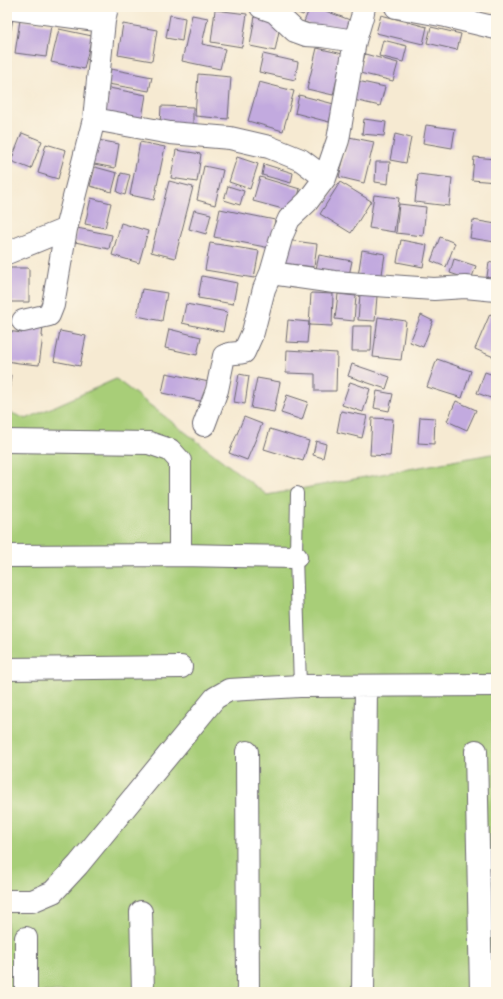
<svg xmlns="http://www.w3.org/2000/svg" width="503" height="999" font-family="'Comic Neue',sans-serif">
	<style>
		.green { fill: #a8ce78; stroke: #65785a }
		.building { fill: #c2aadf }
		.lines { fill: none; stroke-linecap: round; stroke-linejoin: round }
		.lane-casing { stroke: #6c6870; stroke-width: 14 }
		.street-casing { stroke: #6c6870; stroke-width: 24 }
		.lane { stroke: #fff; stroke-width: 12 }
		.street { stroke: #fff; stroke-width: 22 }
	</style>
	<rect width="100%" height="100%" fill="#fcf5e5"/>
	<filter id="ink" filterUnits="userSpaceOnUse"><feTurbulence type="fractalNoise" baseFrequency=".025" numOctaves="2"/><feDisplacementMap in="SourceGraphic" scale="8" xChannelSelector="R" yChannelSelector="G"/><feConvolveMatrix kernelMatrix="1 2 1 2 8 2 1 2 1" color-interpolation-filters="sRGB"/></filter>
	<filter id="wash" filterUnits="userSpaceOnUse"><feTurbulence type="fractalNoise" baseFrequency=".012" numOctaves="4" result="noise"/><feDisplacementMap in="SourceGraphic" scale="16" xChannelSelector="R" yChannelSelector="G"/><feGaussianBlur stdDeviation="0.9" result="paint"/><feColorMatrix in="noise" values="0 0 0 0 0 0 0 0 0 0 0 0 0 0 0 0 0 1.4 0 .05"/><feComposite in="paint" operator="in"/></filter>
	<g filter="url(#wash)">
		<rect width="100%" height="100%" fill="#f6ead2"/>
		<!-- green -->
		<path class="green" d="M116,379L267,495L491,454L496,455V992H7V411L26,419Z"/>
		<g id="blocks">
			<!-- building -->
			<path class="building" d="M292,7H306L303,15L291,10Z
				M310,7H315L350,20L344,36L304,22Z
				M215,10L247,14L242,47L211,42Z
				M170,15L185,18L182,41L166,38Z
				M192,15L208,18L202,44L225,49L220,69L182,61Z
				M381,15L427,27L423,44L376,33Z
				M255,16L281,21L275,51L250,46Z
				M7,17L13,19L8,43H7Z
				M20,20L51,25L46,57L15,53Z
				M123,24L157,30L152,61L118,55Z
				M431,27L461,34L457,50L427,43Z
				M59,29L92,36L84,69L51,62Z
				M383,40L407,46L403,62L379,56Z
				M317,48L343,54L333,95L307,89Z
				M263,54L298,62L295,80L259,72Z
				M365,54L398,63L393,81L360,73Z
				M111,69L152,77L149,91L108,84Z
				M198,74L231,77L228,119L195,116Z
				M353,80L385,87L380,106L349,99Z
				M259,82L294,91L283,131L248,121Z
				M109,88L146,95L141,123L104,116Z
				M299,95L334,104L329,122L295,113Z
				M161,106L193,107V126L160,125Z
				M364,119L386,122L384,136L362,134Z
				M426,125L455,129L452,148L423,143Z
				M22,133L42,141L31,169L11,161Z
				M395,134L411,138L406,163L390,160Z
				M349,137L374,142L364,183L339,177Z
				M93,139L119,144L115,168L89,163Z
				M140,142L165,147L154,200L130,195Z
				M46,144L66,150L58,179L38,173Z
				M176,150L201,154L197,182L171,178Z
				M237,157L258,164L250,189L229,182Z
				M474,157L496,159V182L472,180Z
				M376,162H390L388,184L375,182Z
				M264,164L293,173L291,183L262,175Z
				M204,166L223,170L215,205L197,200Z
				M95,167L117,173L112,192L90,186Z
				M121,173L130,175L125,195L117,192Z
				M418,174L452,178L449,206L415,202Z
				M260,177L300,189L294,212L253,201Z
				M169,181L193,187L175,258L151,252Z
				M340,182L371,201L351,233L320,214Z
				M228,186L244,191L240,205L224,200Z
				M374,195L399,198L394,232L369,228Z
				M91,198L111,203L105,228L85,224Z
				M399,204L426,207L423,236L396,233Z
				M220,209L275,220L270,248L214,237Z
				M194,210L211,214L206,234L189,229Z
				M473,220L496,224L495,242L470,238Z
				M121,223L148,231L139,263L112,255Z
				M77,228L112,235L109,249L75,242Z
				M440,237L455,243L446,267L431,261Z
				M286,240L317,244L314,267L282,263Z
				M401,240L427,245L423,267L397,262Z
				M210,243L259,251L254,278L205,270Z
				M362,250L385,254L381,281L358,276Z
				M319,255L352,261L348,280L315,274Z
				M454,259L476,266L471,280L450,273Z
				M489,262L496,264V285L486,284Z
				M7,268H29V302H7Z
				M202,276L237,283L233,304L198,298Z
				M142,289L167,293L162,321L137,316Z
				M311,293L333,294L332,326L309,325Z
				M338,294L356,296L354,321L335,319Z
				M360,294L377,296L375,321L358,320Z
				M186,304L227,312L223,332L182,323Z
				M490,314L496,317V358L475,349Z
				M421,315L433,321L423,347L410,342Z
				M378,317L406,321L401,360L373,357Z
				M288,320L309,322L307,343L286,342Z
				M23,325L43,326L42,336H43L39,365L19,363L7,361V331L22,333Z
				M353,326H372L371,351H352Z
				M169,329L201,337L197,355L165,348Z
				M60,331L86,336L80,366L54,361Z
				M287,350L337,353L336,391H315V374L286,373Z
				M437,359L471,371L462,398L427,387Z
				M352,364L390,377L386,389L348,376Z
				M485,372L496,376V400L477,393Z
				M166,373L209,382L205,402L162,393Z
				M7,374L11,375L9,393H7Z
				M239,374L249,376L245,404L234,402Z
				M257,378L280,382L274,412L251,408Z
				M350,382L370,389L363,412L342,405Z
				M377,391L393,394L389,411L374,408Z
				M287,395L308,402L302,420L281,413Z
				M456,401L476,410L467,430L447,421Z
				M341,411L367,416L362,438L337,432Z
				M244,417L262,424L247,460L229,453Z
				M420,417L435,418L434,444L418,443Z
				M372,418L393,419L390,456L370,455Z
				M270,429L309,441L303,461L264,449Z
				M316,441L326,444L323,458L313,455Z"/>
		</g>
	</g>
	<g filter="url(#ink)">
		<use href="#blocks" fill-opacity="0" stroke="#6c6870" stroke-width="1"/>
		<g class="lines">
			<!-- lane casing -->
			<g class="lane-casing">
				<path id="lane" d="M297,493L296,557L300,686"/>
			</g>
			<!-- street casing -->
			<g class="street-casing">
				<path id="street" d="M261,7L275,12L295,31L306,35L322,36L355,41
					M396,7L446,16L496,28
					M7,8L104,21
					M94,119L170,133L230,138L269,147L301,160L325,178
					M7,253L66,229
					M271,273L334,282L404,287L434,289L465,287L496,290
					M23,321L49,315L53,305L66,229L94,119L104,21L107,7
					M204,425L217,390L224,356C230,352 237,354 244,352L253,332L264,289L271,273L282,235L289,219L307,202L325,178L338,140L355,41L362,17L364,7
					M7,441L149,443L170,450L180,461V555
					M7,556L180,555L296,557
					M7,669L181,667
					M476,751L481,992
					M247,752L248,992
					M7,901H32L53,892L78,865L215,698L229,690L246,689L300,686L496,685
					M141,912L143,992
					M26,938V992
					M363,992L366,686"/>
			</g>
			<!-- lane -->
			<use href="#lane" class="lane"/>
			<!-- street -->
			<use href="#street" class="street"/>
		</g>
	</g>
	<!-- margin -->
	<rect width="503" height="999" fill="none" stroke="#fcf5e5" stroke-width="24"/>
</svg>
